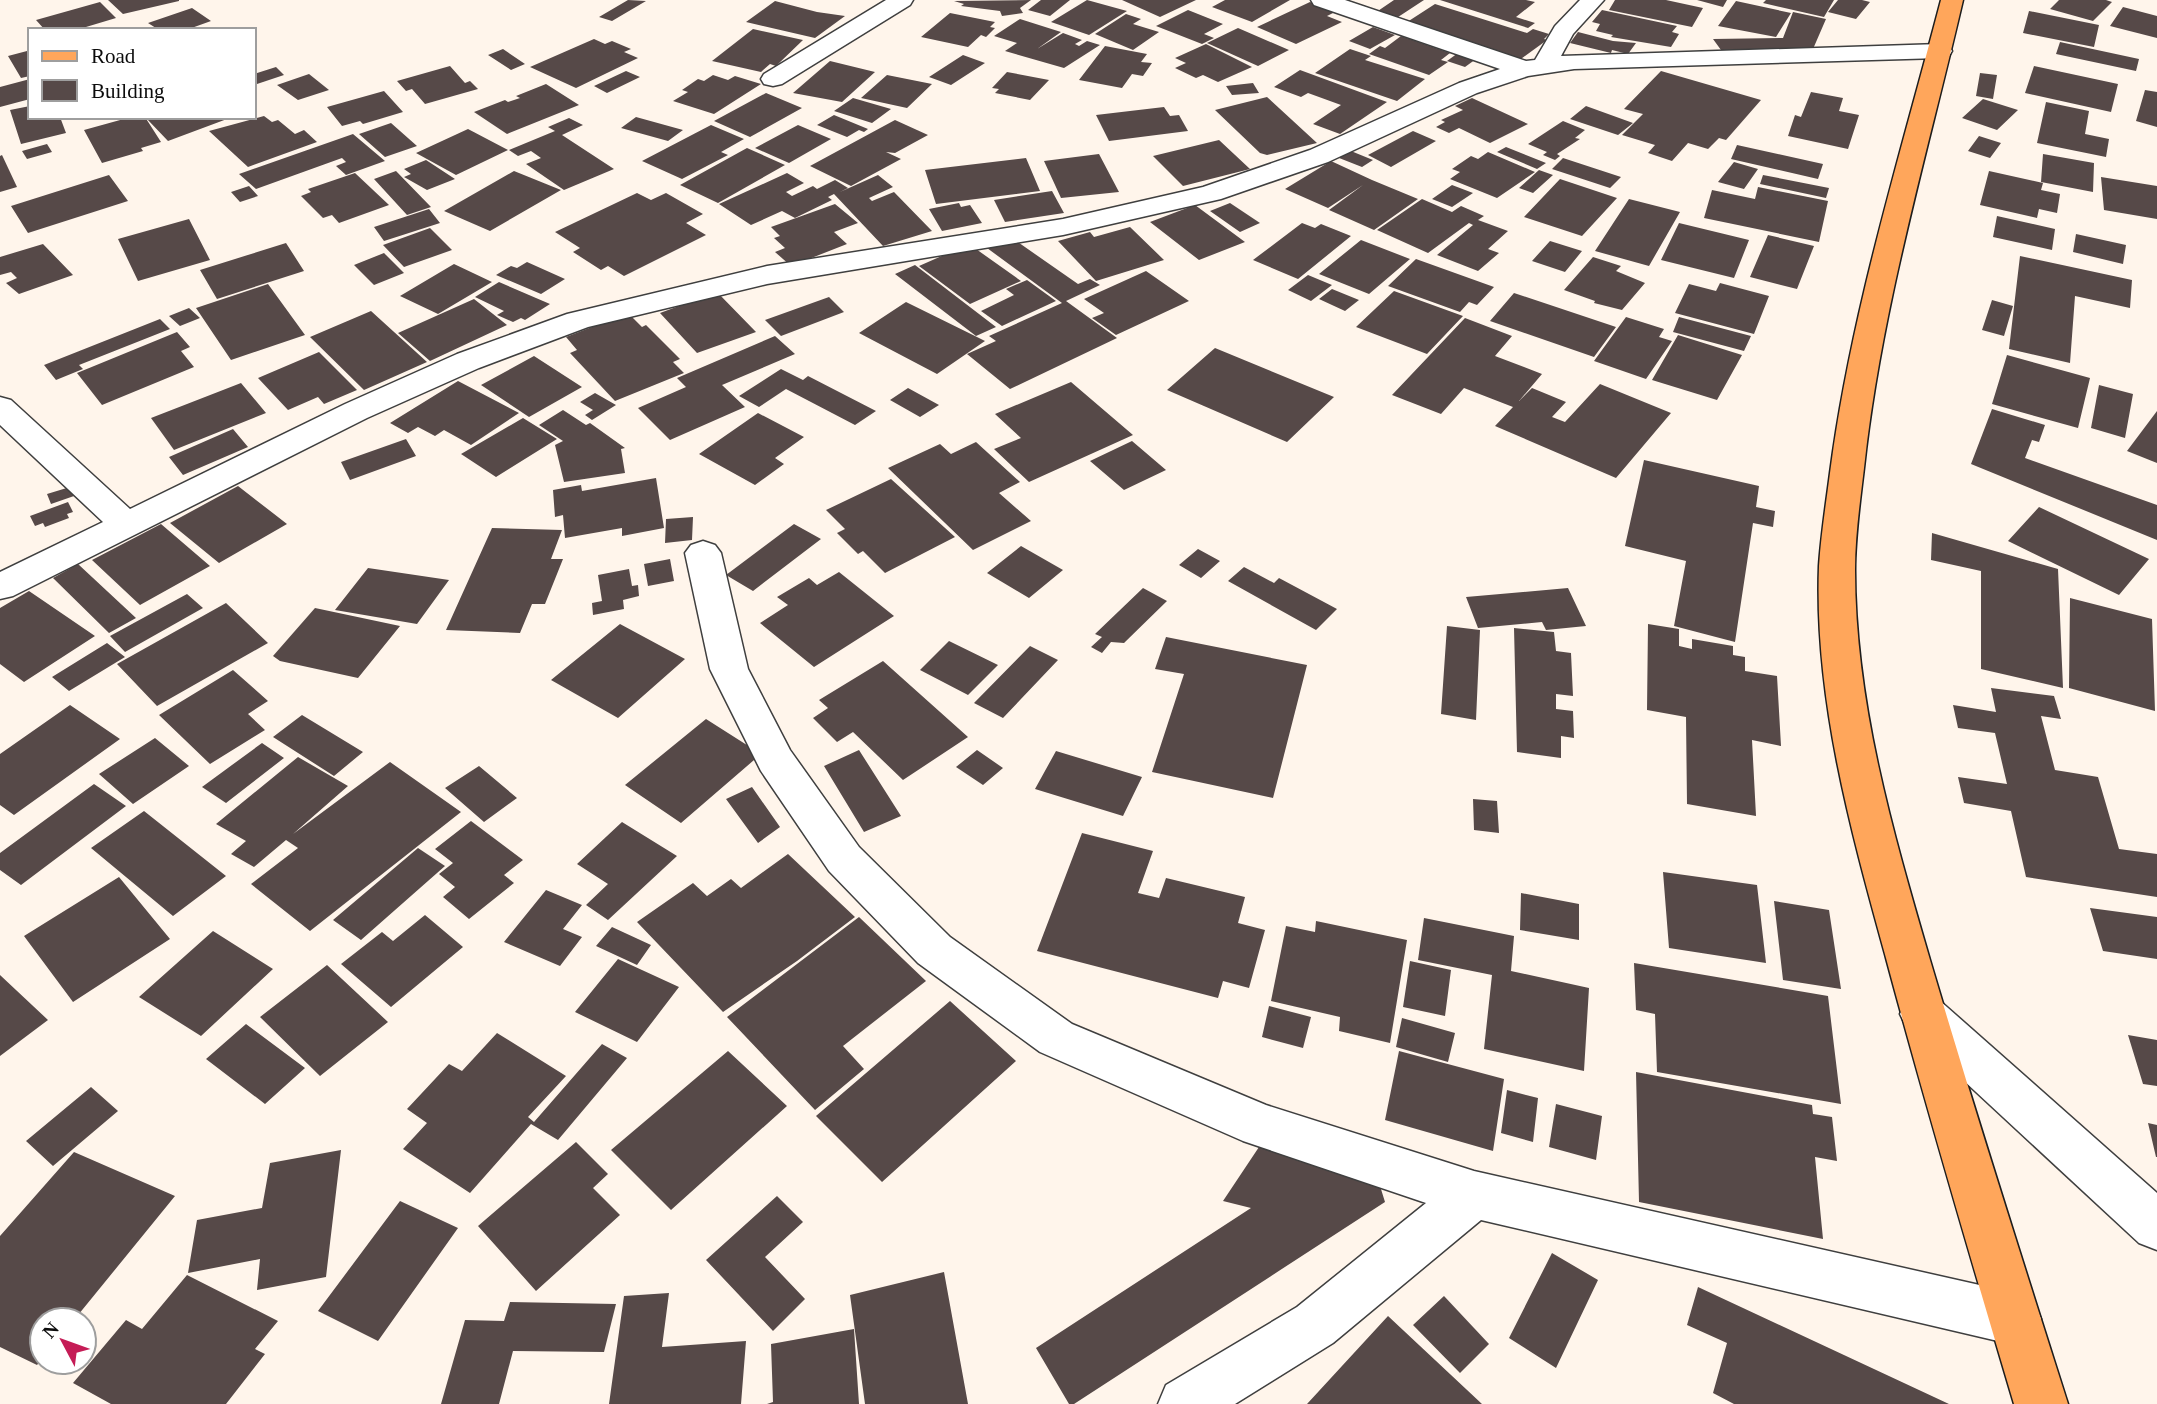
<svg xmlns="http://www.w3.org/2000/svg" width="2157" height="1404" font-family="Georgia,serif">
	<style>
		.building { fill: #564948 }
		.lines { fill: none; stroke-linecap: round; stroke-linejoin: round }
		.minor-casing { stroke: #3f3f3f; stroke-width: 3 }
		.major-casing { stroke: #1d1d1d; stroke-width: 3 }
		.minor { fill: #fff; fill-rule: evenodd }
		.major { fill: #ffa65b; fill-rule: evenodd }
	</style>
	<rect width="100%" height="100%" fill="#fff5eb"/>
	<!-- building -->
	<path class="building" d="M108,0H179V1L123,14Z
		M628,0L646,1L612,21L599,17Z
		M1031,0L1020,8L1023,13L1002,16L1000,11L961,6L964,4L954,1Z
		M1041,0H1070L1050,16L1028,10Z
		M1087,0L1127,11L1089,35L1051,22Z
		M1122,0H1196L1160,17Z
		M1225,0H1290L1252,22L1212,7Z
		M1394,0H1424L1392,21L1372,15Z
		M1440,0H1526L1535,2L1516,17L1535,23L1528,28Z
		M1615,0H1666L1703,8L1692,27L1609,10Z
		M1697,0H1727L1723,7Z
		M1766,0H1834L1824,17L1763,3Z
		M1838,0H1862L1870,2L1856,19L1828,12Z
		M2059,0H2106L2112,2L2093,21L2050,9Z
		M775,1L817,12L845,16L815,38L746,22Z
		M1736,1L1791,13L1776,37L1718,26Z
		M100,2L116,18L76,30H45L36,20Z
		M1310,2L1335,12L1327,16L1342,22L1296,44L1257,27Z
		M1435,4L1527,33L1533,29L1549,34L1544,39L1547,40L1518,61L1401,26Z
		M2123,7L2157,16V38L2110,26Z
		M192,8L211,21L186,30H159L148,23Z
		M1188,10L1223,24L1204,34L1214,38L1202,44L1156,26Z
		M1602,10L1677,26L1672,32L1679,34L1671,47L1611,37L1613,35L1596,31L1600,24L1592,22Z
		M2029,11L2099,25L2094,47L2023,33Z
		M1793,12L1826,19L1813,49L1721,50L1713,39L1783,38Z
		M950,13L995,22L990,27L995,28L986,37L981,35L968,47L921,37Z
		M1126,14L1141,19L1133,24L1159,32L1133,50L1095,34Z
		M1020,19L1061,32L1037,49L1063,33L1082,40L1075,44L1079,46L1087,41L1100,45L1064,68L1005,51L1017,43L994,36Z
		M1373,27L1395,35L1370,49L1349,41Z
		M1238,28L1289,50L1258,66L1207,43Z
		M753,29L803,40L776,66L770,64L761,72L712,61Z
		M1578,32L1613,41L1636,43L1628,54L1612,50L1611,53L1570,43Z
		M1401,36L1450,53L1441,60L1448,62L1429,75L1369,54L1380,46L1385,48Z
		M594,39L605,44L612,41L631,49L624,52L638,58L576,88L530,67Z
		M2060,42L2139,59L2136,71L2056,54Z
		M1206,44L1252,67L1218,82L1203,75L1196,78L1175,68L1186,63L1175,58Z
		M1105,46L1147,54L1141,62L1152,63L1143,76L1132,74L1122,88L1079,80Z
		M503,49L525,64L511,70L488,55Z
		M1350,49L1371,56L1365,60L1425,79L1397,101L1315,73Z
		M27,51L30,76L21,78L8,56Z
		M1458,53L1476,59L1465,67L1447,61Z
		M963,55L985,63L951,85L929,77Z
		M830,61L875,72L842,102L793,93Z
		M450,66L465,83L470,81L478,89L425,104L412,89L406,91L397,81Z
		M2034,66L2118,84L2111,112L2025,93Z
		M276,67L284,75L254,85V74Z
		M1300,70L1387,102L1340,134L1313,124L1341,105L1308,93L1301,97L1274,87Z
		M626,71L640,77L607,93L594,86Z
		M1661,71L1761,100L1726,140L1719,138L1708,149L1688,143L1672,161L1648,153L1655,145L1622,135L1643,114L1624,109Z
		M1007,72L1049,80L1030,100L995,93L999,89L992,88Z
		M1980,73L1997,75L1993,99L1976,96Z
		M309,74L329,90L298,100L277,85Z
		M713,75L728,80L735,76L761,84L714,114L673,101L688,92L682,90L698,79L704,81Z
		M887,75L932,84L907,108L861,98Z
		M30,79V99L0,107V87Z
		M1253,83L1259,93L1232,95L1226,86Z
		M546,84L579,105L507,134L474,112L505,100L508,102L520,98L516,96Z
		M2145,90L2157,92V127L2136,121Z
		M384,91L403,112L363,124L360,121L342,126L327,107Z
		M1811,92L1843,98L1839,111L1859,115L1848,149L1788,136L1795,115L1801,117Z
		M766,93L802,108L750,137L714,121Z
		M1267,97L1317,143L1267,155L1260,153L1215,110Z
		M853,98L891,109L872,123L834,111Z
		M1472,98L1528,124L1490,143L1459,128L1449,133L1436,127L1445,122L1441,120L1463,110L1455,106Z
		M1983,99L2018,110L1997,130L1962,118Z
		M2046,102L2089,111L2085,134L2109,139L2106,157L2037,143Z
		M30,106V117H60L66,133L21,144L10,110Z
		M1586,106L1633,123L1618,135L1570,119Z
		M1164,107L1170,116L1179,115L1188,131L1109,141L1096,115Z
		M834,115L868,129L864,132L859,130L847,137L817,125Z
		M264,116L272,122L278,120L295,134L304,130L317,142L248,167L209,131Z
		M131,117H145L161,142L141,148L143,151L102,163L84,130Z
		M152,117H225L227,119L168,141L147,119Z
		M636,117L683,130L668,141L621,128Z
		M569,118L583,125L562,135L614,169L564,190L526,164L541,158L531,151L518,156L509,150L555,131L548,127Z
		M895,120L928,135L895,153L886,152L901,159L851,186L810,166Z
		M1563,121L1585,130L1575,138L1580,139L1557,154L1560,156L1555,160L1543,155L1547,152L1528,144Z
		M391,123L417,146L385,157L359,134Z
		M711,125L744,139L721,152L728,155L682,179L642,161Z
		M798,125L831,139L789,163L755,148Z
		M468,129L508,150L456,175L416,153Z
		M1413,131L1436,141L1391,167L1368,155Z
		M353,134L385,161L346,175L336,166L346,162L342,158L256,189L239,174Z
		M1979,136L2001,143L1990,158L1968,151Z
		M1219,140L1250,169L1183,186L1153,156Z
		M47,144L52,152L27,159L22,151Z
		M1737,145L1823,164L1818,179L1731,159Z
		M1506,147L1546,163L1537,169L1497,152Z
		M747,148L785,165L718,203L680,185Z
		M1346,149L1373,160L1362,167L1334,156Z
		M1488,152L1535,172L1497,198L1450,179L1460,172L1452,169L1471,156L1478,159Z
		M1099,154L1119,192L1061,198L1044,161Z
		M2043,154L2094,163L2093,192L2041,182Z
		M2,155L17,187L0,192V156Z
		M1026,158L1040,191L936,204L925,170Z
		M1563,158L1621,177L1610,188L1552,169Z
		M426,160L455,179L427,190L404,177L411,174L404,169Z
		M1331,161L1372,180L1418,199L1374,230L1329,210L1363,185L1328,208L1285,189Z
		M1734,162L1758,169L1744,189L1718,182Z
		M1539,170L1553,175L1533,193L1519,188Z
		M396,171L431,207L407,215L374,179Z
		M514,171L561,190L490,231L444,211Z
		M1989,171L2043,183L2041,190L2060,194L2057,213L2039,209L2037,218L1980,205Z
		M355,173L389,205L339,223L332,215L323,218L301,196L311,192L308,189Z
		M787,173L804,183L786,192L792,196L813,186L817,189L835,180L848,188L840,192L878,175L893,187L869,198L872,201L894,192L932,231L883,246L834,194L828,197L832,200L795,218L782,211L751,225L719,204Z
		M109,175L128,201L28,233L11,206Z
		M1763,175L1829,188L1826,198L1760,184Z
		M2101,177L2157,186V219L2104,210Z
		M1560,179L1617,198L1582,236L1524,217Z
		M1452,185L1473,193L1452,207L1432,199Z
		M249,186L258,196L240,202L231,192Z
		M1758,187L1828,201L1819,242L1704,218L1712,190L1755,199Z
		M1052,191L1064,213L1005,222L994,200Z
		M637,193L651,200L666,193L703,214L686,223L706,235L624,276L608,266L601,270L573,252L580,248L555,232Z
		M1422,199L1452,212L1461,206L1484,216L1478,220L1508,231L1488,249L1499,253L1478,271L1437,255L1473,225L1469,223L1428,253L1377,230Z
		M1629,199L1680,212L1649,266L1595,251Z
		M959,203L961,207L970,205L982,223L942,231L929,209Z
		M1230,203L1260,223L1240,232L1210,211Z
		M835,204L858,223L834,232L847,244L791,266L775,252L785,248L774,238L780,236L771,227Z
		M1195,205L1245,242L1199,260L1150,222Z
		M429,209L440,223L384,241L374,227Z
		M1997,216L2055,229L2052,250L1993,237Z
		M189,219L210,260L138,281L118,239Z
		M1302,223L1315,228L1321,224L1351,236L1298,279L1253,260Z
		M1679,223L1749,240L1734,278L1661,260Z
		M1130,227L1164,260L1096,281L1058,241L1090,232L1094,237Z
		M430,228L452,250L404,267L383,245Z
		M2076,234L2126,245L2123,264L2073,252Z
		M1768,235L1814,246L1797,289L1750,277Z
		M1012,238L1078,284L1090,279L1100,285L1066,301L1117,338L1010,389L967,354L996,341L989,336L1062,303L987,248Z
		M1361,240L1410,259L1369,294L1319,274Z
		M1550,241L1582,251L1565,272L1532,261Z
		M286,243L304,271L217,299L200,270Z
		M43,244L73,275L19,294L6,283L17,278L11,272L0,275V257Z
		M969,244L1021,281L970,304L919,266Z
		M384,253L404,273L374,285L354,265Z
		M2020,256L2132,280L2130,308L2075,296L2070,363L2009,349Z
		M1593,257L1621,266L1616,271L1645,283L1622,310L1594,303L1595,301L1564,290Z
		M1416,259L1494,287L1477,305L1469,302L1460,312L1388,286Z
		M527,262L565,279L541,294L496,275L511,266L517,268Z
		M454,264L492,282L438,314L400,296Z
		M915,265L996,327L976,336L895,274Z
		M1146,271L1189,301L1116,335L1092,318L1104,313L1084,299Z
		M1308,275L1332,285L1311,301L1288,290Z
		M1027,280L1056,301L1002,326L981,311L1014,295L1006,289Z
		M499,282L550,304L525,320L521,318L513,322L497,315L504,311L475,297Z
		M1720,283L1769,296L1754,334L1675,313L1689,284L1716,291Z
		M268,284L305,335L231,360L196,308Z
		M1332,289L1359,300L1345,311L1319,299Z
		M1394,291L1463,316L1427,354L1356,327Z
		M717,292L756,332L697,353L660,313Z
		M1514,293L1616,327L1594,357L1490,321Z
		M829,297L844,312L781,336L765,320Z
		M474,299L507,325L430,361L398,333Z
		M1992,300L2013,306L2004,336L1982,330Z
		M906,302L977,337L985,341L937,374L859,333Z
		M189,308L200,318L180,326L169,316Z
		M371,311L427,362L364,390L310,337Z
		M628,313L642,327L646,325L680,359L673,362L684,373L615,401L570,353L577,350L566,337Z
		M1626,317L1664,329L1659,337L1672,341L1646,379L1594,361Z
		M1679,317L1751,336L1744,351L1673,332Z
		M1465,318L1512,336L1495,356L1542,374L1519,401L1532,388L1566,402L1552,417L1565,422L1600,384L1671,413L1616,478L1495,426L1513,407L1464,388L1441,414L1392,395Z
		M160,319L170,329L79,365L83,369L56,380L44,365Z
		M177,332L190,347L181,351L194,367L102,405L77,373Z
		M1678,335L1742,355L1717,400L1652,380Z
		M775,336L795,354L722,385L745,407L670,440L638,408L686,387L677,378Z
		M1215,348L1334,397L1287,442L1167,390Z
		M319,352L357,390L324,404L318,397L288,410L258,378Z
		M2007,355L2090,378L2078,428L1992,404Z
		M534,356L582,387L529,417L481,385Z
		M781,369L803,380L808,376L876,411L855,425L786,389L759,407L739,396Z
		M458,381L519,413L471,445L444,430L435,436L418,427L408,433L390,423Z
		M1071,382L1133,435L1029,482L994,449L1021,438L995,414Z
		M241,383L266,413L174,450L151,418Z
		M2099,385L2133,394L2125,438L2091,428Z
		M908,388L939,405L920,417L890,400Z
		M595,393L616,405L592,420L585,415L593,410L580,402Z
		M1992,409L2045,425L2039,442L2032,440L2025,458L2157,505V540L1971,464Z
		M563,410L586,425L590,423L625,448L621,449L625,473L564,482L555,445L563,441L539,425Z
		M2157,411V463L2127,451Z
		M758,413L804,437L775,458L784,464L755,485L699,454Z
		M523,418L557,439L496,477L461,454Z
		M233,429L248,447L183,475L169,457Z
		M406,439L416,456L350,480L341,462Z
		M1132,441L1166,470L1124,490L1090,461Z
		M976,442L1020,482L999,493L1031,521L973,550L888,468L940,444L951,454Z
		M1644,460L1759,486L1756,507L1775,511L1773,527L1753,523L1735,642L1674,626L1686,561L1625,546Z
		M656,478L664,528L622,536V528L565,538L563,515L555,517L553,490L581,485L582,491Z
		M891,479L955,537L885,573L863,551L858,554L837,533L845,529L826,510Z
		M238,486L287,524L219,563L170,523Z
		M70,487L74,496L51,504L47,494Z
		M68,502L73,512L67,514L69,518L45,527L43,523L35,526L30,516Z
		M2039,507L2149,559L2119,595L2008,541Z
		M693,517L692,540L665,543L666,519Z
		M161,524L210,566L140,605L92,560Z
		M794,524L821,539L753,591L726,575Z
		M492,528L562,530L551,559H563L545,604H532L520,633L446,630Z
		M1932,533L2058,569L2063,688L1981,669V571L1931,560Z
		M1021,546L1063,570L1029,598L987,573Z
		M1198,549L1220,561L1201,578L1179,565Z
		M670,559L674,581L648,586L644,564Z
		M78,564L136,618L109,633L53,578Z
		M1244,567L1274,583L1279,578L1337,609L1316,630L1228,581Z
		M368,568L449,580L417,624L335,610Z
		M629,569L632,586L638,585L639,596L623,600L624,609L593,615L592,603L602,601L598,575Z
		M839,572L894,616L814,667L760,623L788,605L777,597L809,578L817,585Z
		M1143,588L1167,601L1124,643L1111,642L1102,653L1091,647L1102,637L1095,634Z
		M1568,588L1586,626L1546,630L1542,622L1478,628L1466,597Z
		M29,591L95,636L24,682L0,664V608Z
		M187,594L203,608L125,652L110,636Z
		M2070,598L2152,619L2155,711L2069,688Z
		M226,603L268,643L157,706L117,664Z
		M315,608L400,626L358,678L280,661L273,656Z
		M620,624L685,659L618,718L551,680Z
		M1648,624L1679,629V646L1692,649V639L1733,646V655L1745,657V671L1777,676L1781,746L1752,740L1756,816L1687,804L1686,717L1647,710Z
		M1447,626L1480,630L1476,720L1441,714Z
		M1514,628L1554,632L1556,651L1571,653L1573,696L1556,694V709L1573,711L1574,738L1561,736V758L1517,752Z
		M1166,637L1307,665L1273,798L1152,772L1184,674L1155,669Z
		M949,641L998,665L968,695L920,670Z
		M107,643L125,657L69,691L52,677Z
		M1030,646L1058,660L1003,718L974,703Z
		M883,661L968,737L903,780L853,732L837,742L813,718L828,708L819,700Z
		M233,670L268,701L248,714L265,730L210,764L159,715Z
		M1991,688L2054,696L2061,719L2041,716L2055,770L2098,777L2119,849L2157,854V897L2026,877L2011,811L1964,803L1958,777L2007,784L1995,733L1958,728L1953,705L1996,712Z
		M70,705L120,739L14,815L0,805V754Z
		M302,715L363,752L334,776L273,737Z
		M706,719L761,754L681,823L625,785Z
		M155,738L189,766L133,804L99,774Z
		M262,743L284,758L226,803L202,787Z
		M859,750L901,816L864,832L824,766Z
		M977,750L1003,768L983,785L956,767Z
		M1056,751L1142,777L1123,816L1035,789Z
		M298,757L348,786L293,834L390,762L461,812L310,931L251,884L298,848L286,840L254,867L231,854L246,841L216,824Z
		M479,766L517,798L484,822L445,788Z
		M94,784L126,806L21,885L0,870V853Z
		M752,787L780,827L758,843L726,799Z
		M1473,799L1497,801L1499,833L1474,830Z
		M144,811L226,876L173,916L91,848Z
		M471,821L523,860L504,875L514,883L469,919L443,897L455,887L439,874L453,863L435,849Z
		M622,822L677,856L608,920L586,905L608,884L577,864Z
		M1082,833L1153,851L1138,893L1159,898L1166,878L1245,897L1238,923L1265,930L1249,988L1223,981L1218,998L1037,951Z
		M418,848L445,866L361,940L333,920Z
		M788,854L855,917L797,961L723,1012L637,922L693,883L707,896L731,879L741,888Z
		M1663,872L1757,885L1766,963L1669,948Z
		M119,877L170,939L73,1002L24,936Z
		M546,890L582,905L563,929L582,937L560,966L504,942Z
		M1521,893L1579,904V940L1520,930Z
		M1774,901L1829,910L1841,989L1783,980Z
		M2090,908L2157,917V959L2103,951Z
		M425,915L463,947L391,1007L341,964L382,932L393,941Z
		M859,917L926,981L843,1046L864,1069L815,1110L727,1017Z
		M1424,918L1514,936L1511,971L1589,988L1584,1071L1484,1049L1492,975L1418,960Z
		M1316,921L1407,940L1390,1043L1339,1031L1340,1017L1271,1001L1286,926L1315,932Z
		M612,927L651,945L637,965L596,946Z
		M213,931L273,969L201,1036L139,997Z
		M618,959L679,987L637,1042L575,1012Z
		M1410,961L1451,970L1445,1016L1403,1007Z
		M1634,963L1828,996L1841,1104L1657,1072L1655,1014L1636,1010Z
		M327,965L388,1022L320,1076L260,1017Z
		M0,975L48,1020L0,1056Z
		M950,1001L1016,1061L882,1182L816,1116Z
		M1269,1006L1311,1017L1303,1048L1262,1037Z
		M1402,1018L1455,1033L1448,1062L1396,1047Z
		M246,1024L305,1068L265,1104L206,1059Z
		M497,1033L566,1076L528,1117L534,1122L602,1044L627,1058L558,1140L531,1124L470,1193L403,1149L427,1123L407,1109L449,1064L462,1071Z
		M2128,1035L2157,1040V1086L2143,1084Z
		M728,1051L787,1106L671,1210L611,1150Z
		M1399,1051L1504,1079L1493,1151L1385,1120Z
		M1636,1072L1812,1105L1813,1114L1832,1117L1837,1161L1815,1157L1823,1239L1639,1202Z
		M91,1087L118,1111L53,1166L26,1141Z
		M1507,1090L1538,1098L1533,1142L1501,1133Z
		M1556,1104L1602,1116L1596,1160L1549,1147Z
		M2148,1123L2157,1125V1157H2156Z
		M576,1142L608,1174L593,1188L620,1215L536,1291L478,1226Z
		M1259,1147L1376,1173L1385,1202L1074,1404H1069L1036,1348L1251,1208L1223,1201Z
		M341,1150L326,1277L257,1290L260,1259L188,1273L197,1220L262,1208L270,1163Z
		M74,1152L175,1196L74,1320H42V1359L37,1365L0,1347V1236Z
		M777,1196L803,1222L765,1257L805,1299L773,1331L706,1260Z
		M400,1201L458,1228L378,1341L318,1311Z
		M1552,1253L1598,1280L1556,1368L1509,1338Z
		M944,1272L968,1404H865L850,1295Z
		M187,1275L278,1321L255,1349L265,1354L226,1404H111L73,1383L126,1320L142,1329Z
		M1698,1287L1949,1404H1734L1713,1393L1727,1343L1687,1325Z
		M669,1293L662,1347L746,1341L741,1404H609L624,1296Z
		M1444,1296L1489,1344L1460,1373L1413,1325Z
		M510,1302L616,1304L604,1352L513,1351L499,1404H441L465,1320L504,1321Z
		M1388,1316L1482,1404H1307Z
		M854,1329L859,1404H767L773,1402L771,1344Z"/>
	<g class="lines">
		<!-- minor casing -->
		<g class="minor-casing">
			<path id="minor" d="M886,0H913L910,5L782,84L773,86L764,84L761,79L764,74Z
				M1311,0H1345L1526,61L1535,60L1555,26L1580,0H1604L1573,34L1561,56L1940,44L1949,46L1952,51L1949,56L1940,58L1574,69L1528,76L1477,93L1328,162L1221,199L1063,235L767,284L588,327L479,368L367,418L13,596L0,599V572L103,522L0,425V397L11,400L130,509L345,404L457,354L567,314L767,266L1063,219L1203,187L1310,150L1459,83L1500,69L1314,5Z
				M703,541L715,545L721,553L748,669L790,750L859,847L950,937L1072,1024L1266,1105L1474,1171L2015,1293L2033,1301L2041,1319L2033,1337L2015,1345L1481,1220L1333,1343L1235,1404H1158L1166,1385L1297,1307L1426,1203L1243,1141L1040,1052L918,963L829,871L761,771L710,669L685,553L691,545Z
				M1923,994L1939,1000L2157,1193V1250L2139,1243L1907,1028L1900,1014L1907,1000Z"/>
		</g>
		<!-- major casing -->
		<g class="major-casing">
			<path id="major" d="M1941,0H1963C1927,155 1881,309 1864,468C1860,502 1855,536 1855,570C1855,703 1893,833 1930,960C1974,1109 2021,1256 2068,1404H2014C1970,1256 1926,1107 1886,958C1851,831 1814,699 1819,566C1821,535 1826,504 1830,473C1851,312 1900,157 1941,0Z"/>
		</g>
		<!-- minor -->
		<use href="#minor" class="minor"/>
		<!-- major -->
		<use href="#major" class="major"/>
	</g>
	<!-- legend -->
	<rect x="28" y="28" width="228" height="91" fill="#ffffff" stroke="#9e9e9e" stroke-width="2"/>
	<rect x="42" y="51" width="35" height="10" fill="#ffa65b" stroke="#9e9e9e" stroke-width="2"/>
	<text x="91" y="63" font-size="21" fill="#0c0c0c">Road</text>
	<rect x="42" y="80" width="35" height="21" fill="#564948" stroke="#9e9e9e" stroke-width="2"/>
	<text x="91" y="98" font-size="21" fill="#0c0c0c">Building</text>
	<!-- north arrow -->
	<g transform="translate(63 1341) rotate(311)"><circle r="33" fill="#ffffff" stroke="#9e9e9e" stroke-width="2"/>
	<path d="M0-5L12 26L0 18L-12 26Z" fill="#c51c56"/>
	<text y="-10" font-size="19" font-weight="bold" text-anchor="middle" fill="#0c0c0c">N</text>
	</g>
</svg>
